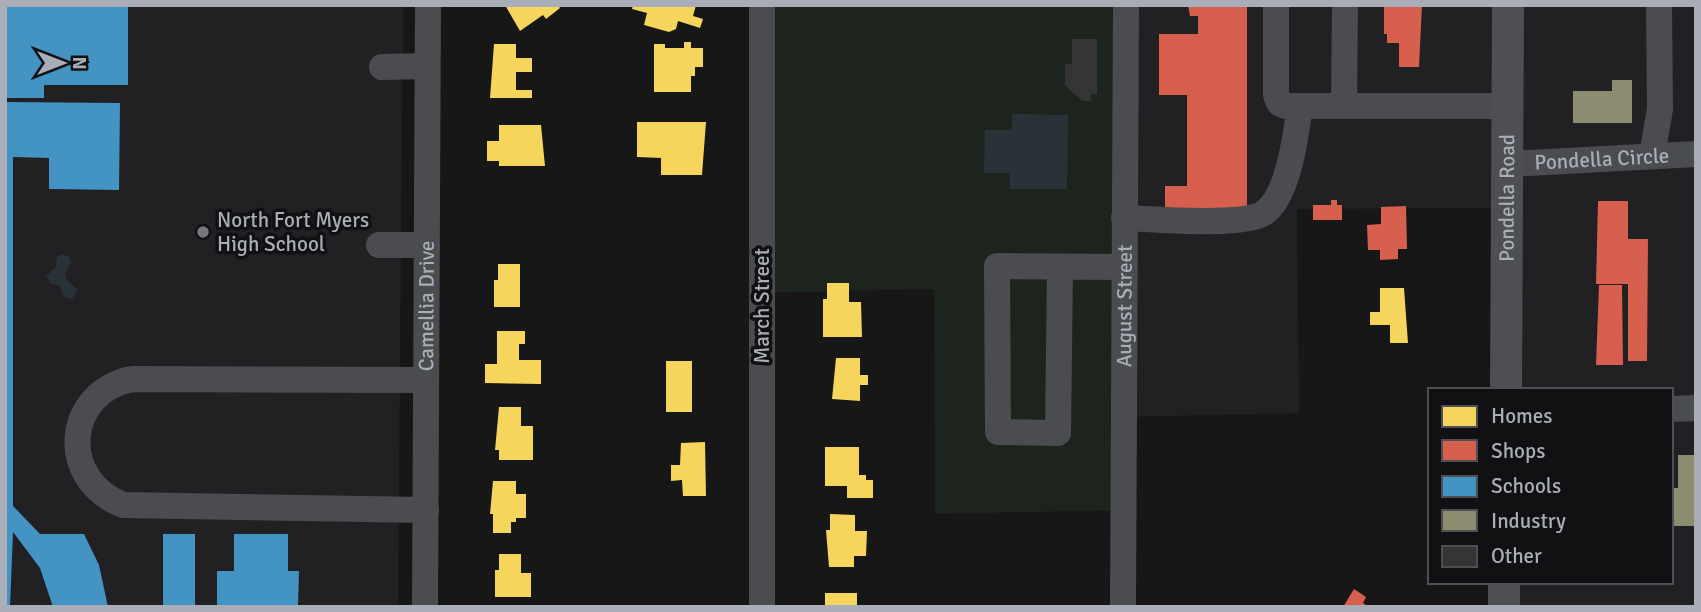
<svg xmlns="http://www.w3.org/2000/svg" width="1701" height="612" font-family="Signika,sans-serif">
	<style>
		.built { fill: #212123 }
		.green { fill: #1d241e }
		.water { fill: #2a3239 }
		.homes { fill: #f6d55c }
		.shops { fill: #d6604d }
		.schools { fill: #4393c3 }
		.industry { fill: #8c8c6e }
		.building { fill: #353536 }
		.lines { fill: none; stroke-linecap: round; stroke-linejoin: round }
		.minor { stroke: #4b4c50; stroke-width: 26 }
		.major { stroke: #4d4f52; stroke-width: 32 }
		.poi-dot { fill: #757880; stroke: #111113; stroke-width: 2.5 }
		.labels { text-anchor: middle; stroke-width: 7; stroke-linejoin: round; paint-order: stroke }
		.street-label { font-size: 21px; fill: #a8adb8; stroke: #111113 }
		.poi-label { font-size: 21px; fill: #a8adb8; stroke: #111113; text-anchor: start }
	</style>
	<rect width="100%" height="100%" fill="#171717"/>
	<!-- built -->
	<path class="built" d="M5,5H403L398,607H5Z
		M1121,5H1495V208L1297,209L1299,413L1126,417Z
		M1520,5H1696V607H1516V582H1671V390H1518Z"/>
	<!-- green -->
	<path class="green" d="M754,5H1121L1127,510L935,514L934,289L756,293Z"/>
	<!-- water -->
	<path class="water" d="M1012,114L1068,115L1067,189H1010V173H984L985,130H1012Z
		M62,254L69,257L71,262L65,273L66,279L78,290L72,299L64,297L60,286L50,283L46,276L56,267L57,257Z"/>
	<!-- homes -->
	<path class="homes" d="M505,5H558L560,8L546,19L543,15L520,31Z
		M633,5H696L693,16L703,19L700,28L678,21L676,29L669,32L644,25L647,13L632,9Z
		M684,42H691V48H703V67H695V76H691V92H654V44H665V48H684Z
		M494,44H516V58H532V72H516V90H532V98H490Z
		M637,122H706L702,175H661V158L637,157Z
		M499,125H541L545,166H499V161H487V141H499Z
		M498,264H520V307H494V280H498Z
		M827,283H849V302H861L862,337H823V299H827Z
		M1380,288H1404L1408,343H1390V325H1370V312H1380Z
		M497,331H525V344H519V360H541V384L485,383V364H497Z
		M836,358H860V375H868V385H860V401L832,399Z
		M666,361H692V412H666Z
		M499,407H521V426H533V460H499V450H495Z
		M705,442L706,496H683L682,480L671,481V465H680L681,443Z
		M825,447H859V475H866V480H873V498H847V486H825Z
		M493,481H516V494H526V518H516V522H511V533H493V514H490Z
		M830,514L855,515V531H867L866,556H854V567H829L826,530H830Z
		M499,554H521V573H531V597H495V570H499Z
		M825,593H857V607H825Z"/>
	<!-- shops -->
	<path class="shops" d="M1188,5H1247V210H1165V186H1187V95H1159V34H1198V16H1190Z
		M1384,5H1422L1419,67H1399V43H1387V34H1384Z
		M1331,200H1337V205H1342V220H1313V205H1331Z
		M1598,201H1628V239H1648L1647,361H1628V284H1596Z
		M1406,206L1407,249H1398V259L1380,260V250H1368L1367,225L1381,224V207Z
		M1599,285H1622L1623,365H1596Z
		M1354,589L1366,597L1363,603L1369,607H1343Z"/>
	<!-- schools -->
	<path class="schools" d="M5,5H128V85H44V98H5Z
		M5,102L120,103L119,190L49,189V158L13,157V506L40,534H84L99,565L108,607H53L40,568L13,532L10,607H5Z
		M163,534H195V607H163Z
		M234,534H288V571H299L298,607H217V571H234Z"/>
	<!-- industry -->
	<path class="industry" d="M1612,80H1632V123H1573V91H1612Z
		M1678,455H1696V526H1671L1674,488H1678Z"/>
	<!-- building -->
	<path class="building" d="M1072,39H1097V94H1091V101H1082L1065,85V64H1072Z"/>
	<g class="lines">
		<!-- minor -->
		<g class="minor">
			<path d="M762,5V607"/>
			<path d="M1276,5V95L1279,103L1286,106H1508"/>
			<path d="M382,67L427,66"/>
			<path d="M1344,106L1345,5"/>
			<path d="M1652,156L1660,109L1659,5"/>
			<path id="s1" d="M1508,164L1696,154"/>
			<path d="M1124,218C1154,219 1242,227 1264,213C1289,196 1296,133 1300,106"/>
			<path d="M379,245H427"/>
			<path d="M1060,267L1058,433L998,432L997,266L1124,267"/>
			<path d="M1671,409L1696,408"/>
			<path d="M426,510L123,505C57,479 65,392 132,379L426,380"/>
			<path id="s2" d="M425,607L428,5"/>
			<path id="s3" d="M1123,607L1126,5"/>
		</g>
		<!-- major -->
		<g class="major">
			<path id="s4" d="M1506,390L1508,5"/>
			<path d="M1504,607V582"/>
		</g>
	</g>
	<!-- markers -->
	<circle class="poi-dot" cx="203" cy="232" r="7"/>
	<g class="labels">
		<!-- street labels -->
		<g class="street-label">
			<text dy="7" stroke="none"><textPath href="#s1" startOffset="94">Pondella Circle</textPath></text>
			<text dy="7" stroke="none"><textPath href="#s4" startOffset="192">Pondella Road</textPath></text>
			<text dy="7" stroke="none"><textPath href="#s2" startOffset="301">Camellia Drive</textPath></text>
			<text transform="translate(762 306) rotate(-90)" y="7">March Street</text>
			<text dy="7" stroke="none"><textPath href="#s3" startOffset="301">August Street</textPath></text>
		</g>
		<!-- poi labels -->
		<g class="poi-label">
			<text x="217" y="227">North Fort Myers<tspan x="217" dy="24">High School</tspan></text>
		</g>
	</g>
	<!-- border -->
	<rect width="1701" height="612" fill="none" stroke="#a8adb8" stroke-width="14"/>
	<!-- legend -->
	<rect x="1428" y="388" width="245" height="196" fill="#111113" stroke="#4d4f55" stroke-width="2"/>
	<rect x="1442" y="406" width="35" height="21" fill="#f6d55c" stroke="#4d4f55" stroke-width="2"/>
	<text x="1491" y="423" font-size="21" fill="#a8adb8">Homes</text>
	<rect x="1442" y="440" width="35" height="21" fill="#d6604d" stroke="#4d4f55" stroke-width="2"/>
	<text x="1491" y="458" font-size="21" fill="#a8adb8">Shops</text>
	<rect x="1442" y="476" width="35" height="21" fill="#4393c3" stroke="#4d4f55" stroke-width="2"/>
	<text x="1491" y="493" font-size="21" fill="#a8adb8">Schools</text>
	<rect x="1442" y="510" width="35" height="21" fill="#8c8c6e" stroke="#4d4f55" stroke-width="2"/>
	<text x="1491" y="528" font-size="21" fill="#a8adb8">Industry</text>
	<rect x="1442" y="546" width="35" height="21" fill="#353536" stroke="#4d4f55" stroke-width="2"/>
	<text x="1491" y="563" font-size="21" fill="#a8adb8">Other</text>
	<!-- north arrow -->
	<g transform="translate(63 63) rotate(90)" stroke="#111113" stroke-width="5" paint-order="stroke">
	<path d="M0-5L12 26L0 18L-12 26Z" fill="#a8adb8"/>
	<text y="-10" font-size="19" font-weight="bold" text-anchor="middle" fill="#a8adb8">N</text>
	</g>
</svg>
